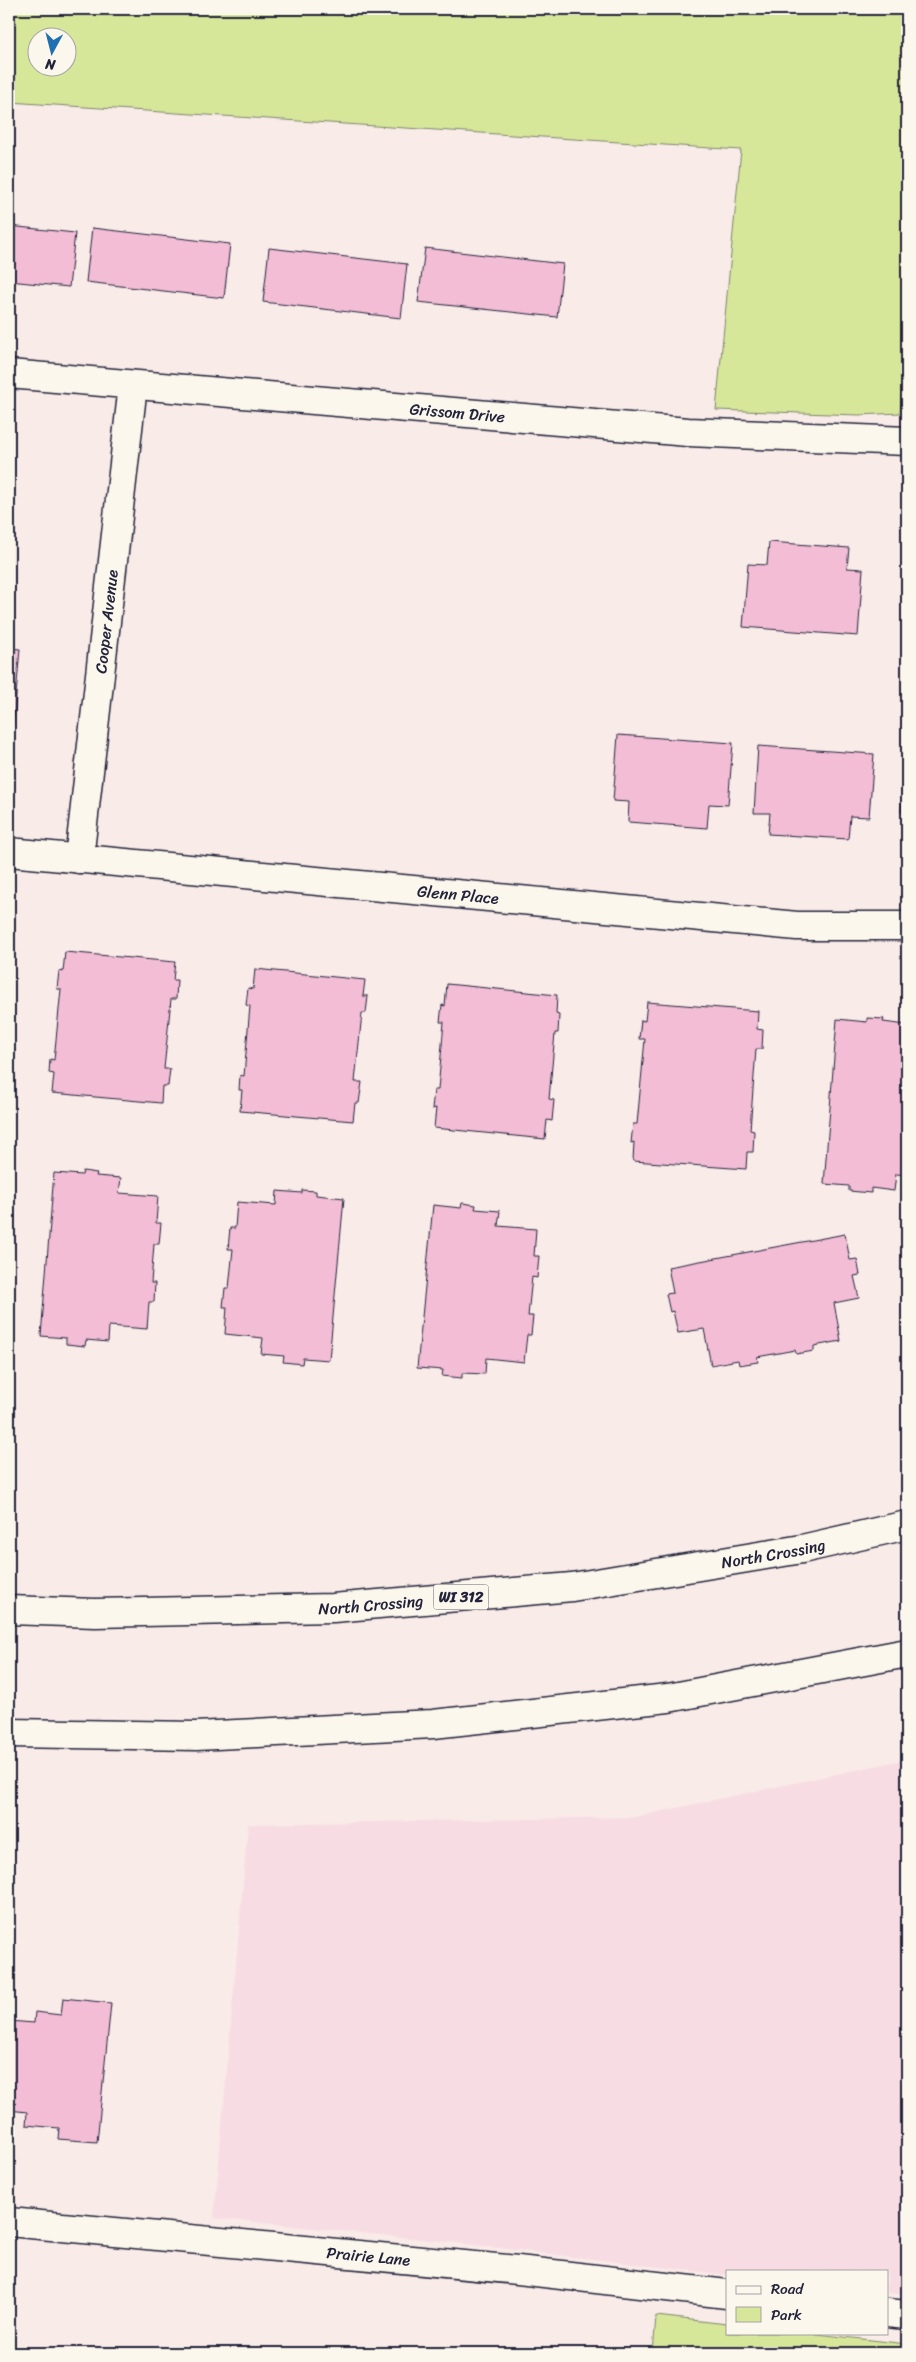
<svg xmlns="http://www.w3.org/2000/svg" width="916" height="2362" font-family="Sriracha,sans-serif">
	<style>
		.built { fill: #f7dde3 }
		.green { fill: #d7e79a; stroke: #7c846a; fill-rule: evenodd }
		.building { fill: #f3bdd6; stroke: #22223b }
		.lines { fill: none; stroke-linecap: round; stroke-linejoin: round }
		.minor-casing { stroke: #22223b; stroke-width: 31 }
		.primary-casing { stroke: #22223b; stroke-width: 31 }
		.minor { stroke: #fbf7ec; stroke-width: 28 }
		.primary { stroke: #fbf7ec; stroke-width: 28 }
		.labels { text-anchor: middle; stroke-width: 4; stroke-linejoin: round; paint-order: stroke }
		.shield { fill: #fbf7ec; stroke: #636270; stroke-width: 1 }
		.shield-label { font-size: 15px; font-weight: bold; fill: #22223b }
		.street-label { font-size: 16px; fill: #22223b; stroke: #fbf7ec }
	</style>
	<rect width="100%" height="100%" fill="#f9ebe8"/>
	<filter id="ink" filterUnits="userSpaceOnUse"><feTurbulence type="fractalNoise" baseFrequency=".02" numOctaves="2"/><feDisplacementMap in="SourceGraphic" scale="10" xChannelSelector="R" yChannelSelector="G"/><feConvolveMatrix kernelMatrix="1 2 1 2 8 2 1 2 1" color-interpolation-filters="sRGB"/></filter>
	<g filter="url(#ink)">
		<!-- built -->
		<path class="built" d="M907,1759V2295L887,2293V2271H727V2275L439,2241L214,2218L248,1824L634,1817Z"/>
		<!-- green -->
		<path class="green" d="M9,9H907V322L900,413L859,415L716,410L741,150L9,102ZM38,38H68V68H38Z
			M656,2316L727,2324V2333H808L907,2344V2353H653Z"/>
		<!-- building -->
		<path class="building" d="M9,226L75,233L69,287L9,281Z
			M92,228L230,244L224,298L86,282Z
			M269,248L407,264L401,318L263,302Z
			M425,248L563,264L557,317L418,302Z
			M769,542L849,548L847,568L863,569L858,636L743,627L748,564L767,565Z
			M9,648L20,649L10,765H9Z
			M618,735L733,743L728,805L709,804L707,828L628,822L629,802L613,801Z
			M758,746L874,754L869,817L850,816L848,839L768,834L770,813H754Z
			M906,746H907V813L901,812Z
			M65,952L175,962L173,980H177L176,999H171L164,1069H170L168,1086H162L161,1103L52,1093L54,1074L49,1073L50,1059L54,1060L61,989H57L59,971L63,972Z
			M255,969L365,980L363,996H368L366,1013H362L355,1082H362L359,1103H355L353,1121L240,1111L242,1090H239L240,1075L244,1076L250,1006L246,1005L248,988L253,989Z
			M447,984L557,995L556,1014L559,1015L558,1033H555L549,1099L554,1100L552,1121L547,1120L545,1139L434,1128L436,1108L432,1109L434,1090H438L444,1022H440L442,1005L445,1006Z
			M647,1002L758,1011L757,1029L763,1030L762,1049H756L750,1130L754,1131L753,1152H747L746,1169L633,1161L634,1142L631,1143L633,1124H637L645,1039H639L641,1020L645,1021Z
			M867,1018L884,1019L883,1022L907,1025V1175L896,1174L894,1191L871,1188V1193L849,1191V1186L824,1184L837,1019L867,1022Z
			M83,1171L97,1173L96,1176L121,1178L119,1193L158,1196L156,1223H161L159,1244H154L151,1283H155L154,1302H149L147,1329L109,1326L108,1342L86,1340L85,1346L66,1344V1338L41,1336L54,1173L82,1175Z
			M302,1190L316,1191V1195L344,1198L329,1360L303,1358L302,1364L283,1362L284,1356L261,1354L263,1338L225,1334L227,1307H223L225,1288H229L233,1249H228L230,1228H235L237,1202L276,1205L277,1191L302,1193Z
			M462,1203L476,1205L475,1209L500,1211L498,1226L536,1229L534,1256H539L537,1278L532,1277L528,1316H533L531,1335H527L524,1362L486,1358L485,1374L462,1373V1378L442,1376L443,1370L417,1368L433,1205L461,1208Z
			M845,1234L850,1260L857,1259L860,1275L854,1276L859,1298L834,1303L841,1341L814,1346V1351L796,1354L795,1350L757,1357L758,1362L739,1365L738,1360L711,1365L704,1329L678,1333L673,1311L670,1312L666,1294L673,1293L668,1267Z
			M63,1998L111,2003L97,2142L58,2139L59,2128L26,2125L27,2112L9,2110V2021L34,2023L35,2012L61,2015Z"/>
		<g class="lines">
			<!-- minor casing -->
			<g class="minor-casing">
				<g id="minor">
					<path id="s1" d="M9,374L688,432L907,441"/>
					<path id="s2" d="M9,852L797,926H907"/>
					<path id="s3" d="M79,859L133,385"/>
					<path id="s4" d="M9,2222L518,2270L727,2294"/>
					<path d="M887,2313L907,2315"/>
				</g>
			</g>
			<!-- primary casing -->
			<g class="primary-casing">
				<g id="primary">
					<path id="s5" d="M9,1610L95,1613L333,1608L572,1587L802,1549L907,1525"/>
					<path d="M9,1733L196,1736L433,1724L668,1698L907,1653"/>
				</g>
			</g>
			<!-- minor -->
			<use href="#minor" class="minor"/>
			<!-- primary -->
			<use href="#primary" class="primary"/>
		</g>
	</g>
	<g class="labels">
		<!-- shield labels -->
		<rect class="shield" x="433.5" y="1584.5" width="55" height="25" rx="4"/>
		<g class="shield-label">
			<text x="461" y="1602">WI 312</text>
		</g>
		<!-- street labels -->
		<g class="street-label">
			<text dy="6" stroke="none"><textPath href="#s1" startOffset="450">Grissom Drive</textPath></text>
			<text dy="6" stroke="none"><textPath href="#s3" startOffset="239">Cooper Avenue</textPath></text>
			<text dy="6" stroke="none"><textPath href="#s2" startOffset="451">Glenn Place</textPath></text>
			<text dy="6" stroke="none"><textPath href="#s5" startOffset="768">North Crossing</textPath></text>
			<text dy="6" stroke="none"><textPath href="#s5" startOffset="362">North Crossing</textPath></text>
			<text dy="6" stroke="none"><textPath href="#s4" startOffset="361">Prairie Lane</textPath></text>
		</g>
	</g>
	<!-- margin -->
	<rect width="916" height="2362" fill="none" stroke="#fbf7ec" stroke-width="30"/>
	<rect x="15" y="15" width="886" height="2332" fill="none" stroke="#22223b" stroke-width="2" filter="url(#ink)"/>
	<!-- legend -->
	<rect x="726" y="2270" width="162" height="65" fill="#fbf7ec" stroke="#a4a2a5"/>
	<rect x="736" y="2286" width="25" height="8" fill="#fbf7ec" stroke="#a4a2a5"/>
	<text x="771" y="2294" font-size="15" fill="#22223b">Road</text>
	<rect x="736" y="2307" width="25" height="15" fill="#d7e79a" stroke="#a4a2a5"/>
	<text x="771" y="2320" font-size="15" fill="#22223b">Park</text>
	<!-- north arrow -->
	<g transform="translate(52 52) rotate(187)"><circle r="24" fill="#fbf7ec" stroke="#a4a2a5"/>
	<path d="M0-4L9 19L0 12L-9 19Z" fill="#1f6fb2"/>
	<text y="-8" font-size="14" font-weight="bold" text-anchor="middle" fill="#22223b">N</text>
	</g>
</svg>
